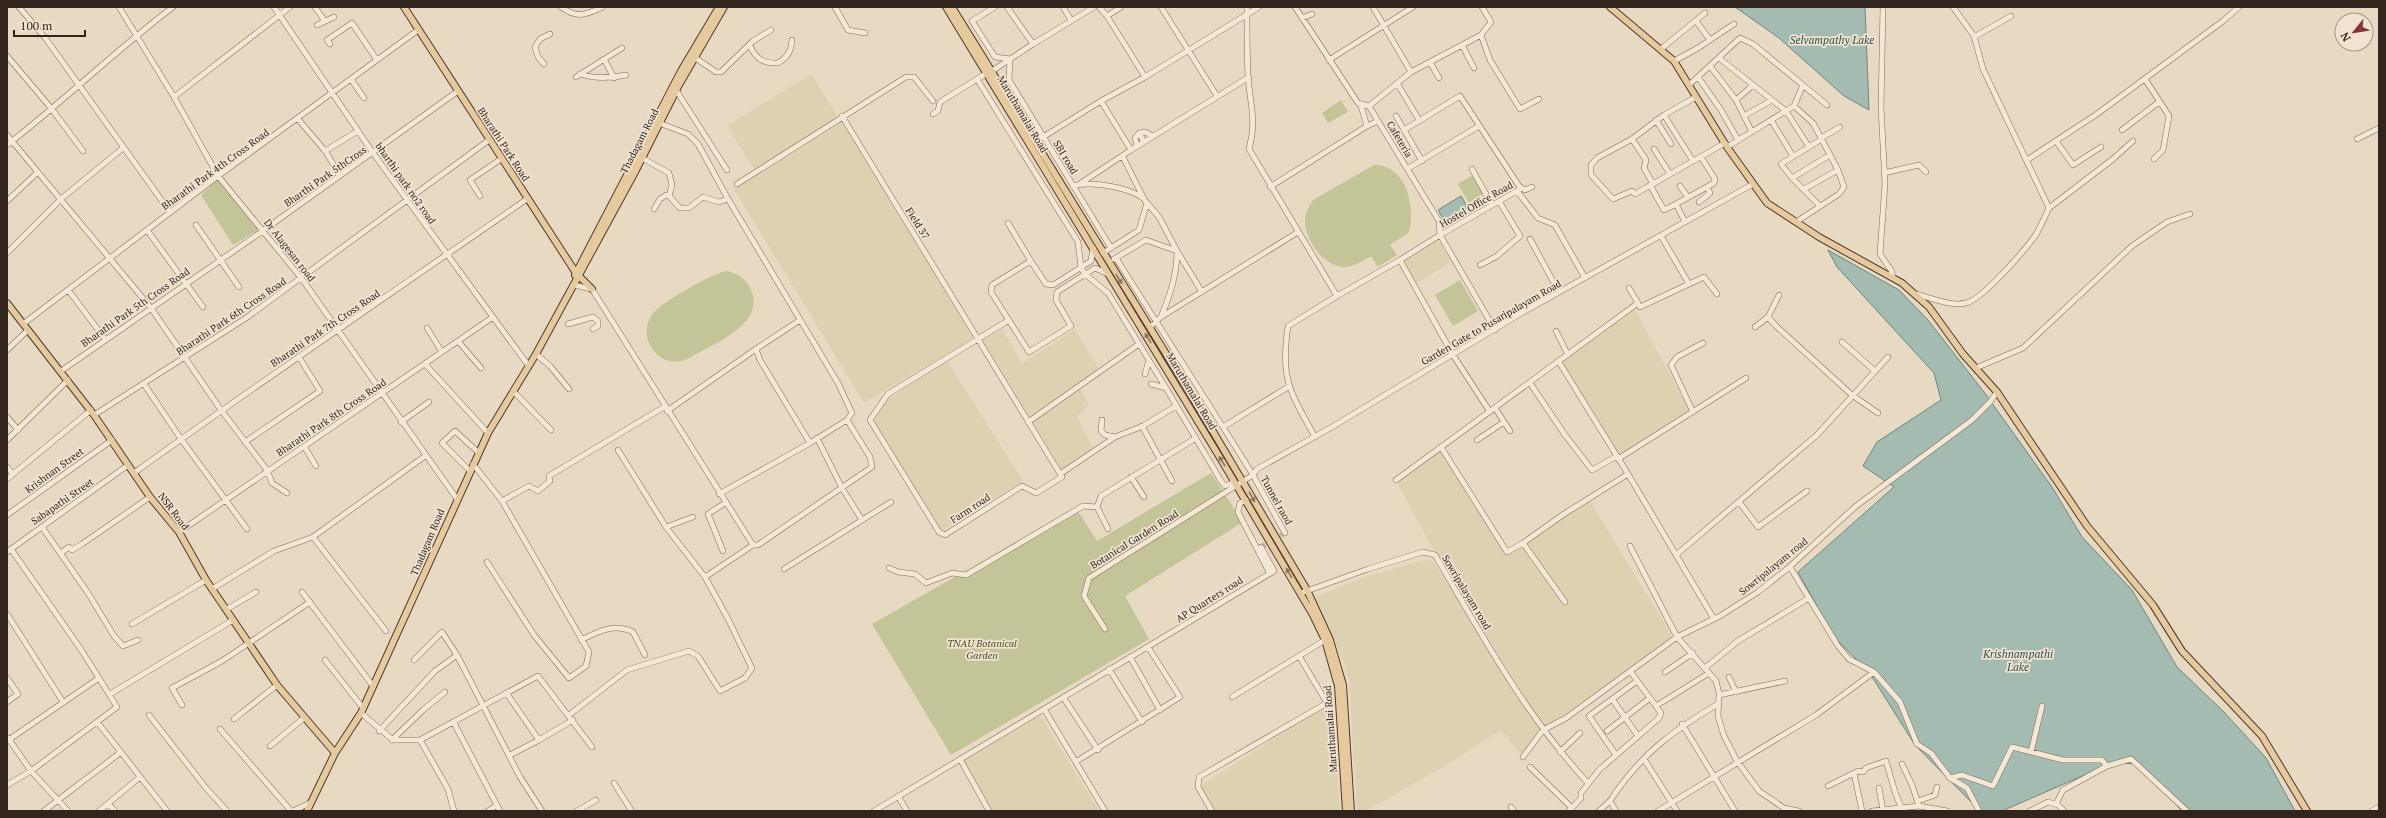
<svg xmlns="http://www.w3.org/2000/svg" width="2386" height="818" font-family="'PT Serif',serif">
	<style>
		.farmland { fill: #dcd1b0 }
		.green { fill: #c3c498 }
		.water { fill: #a4bbb2; stroke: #6c877e }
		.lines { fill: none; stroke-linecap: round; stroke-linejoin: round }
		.minor-tunnel { stroke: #c3b5a1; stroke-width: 5; stroke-dasharray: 5 2.5; stroke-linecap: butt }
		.minor-casing { stroke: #7f6b5b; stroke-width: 6 }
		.major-casing { stroke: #4d3a2f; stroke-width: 8 }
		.minor { stroke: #f4e7d4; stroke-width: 5 }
		.major { stroke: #e7c99e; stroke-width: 6 }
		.oneway { fill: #8c775e }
		.labels { text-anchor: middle; stroke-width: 3.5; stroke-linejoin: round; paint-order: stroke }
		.street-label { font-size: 10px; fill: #31251e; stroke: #f0e4d1 }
		.park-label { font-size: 10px; font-style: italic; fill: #454b27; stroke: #f0e4d1 }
		.water-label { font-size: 11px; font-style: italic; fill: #2f4f4a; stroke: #f0e4d1 }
	</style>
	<rect width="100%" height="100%" fill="#e8d9c2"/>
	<!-- farmland -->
	<path class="farmland" d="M811,74L838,117L754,169L727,126Z
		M842,122L973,338L864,403L734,189Z
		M1438,240L1451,262L1415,284L1403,262Z
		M1635,310L1690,412L1620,456L1562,362Z
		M1002,329L1022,363L1075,330L1102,374L1080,389L1089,405L1077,417L1095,451L1065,475L983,340Z
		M947,361L1023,481L942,531L874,422L887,400Z
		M1441,447L1507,552L1588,498L1672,636L1659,648L1561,717L1543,727L1433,549L1397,482Z
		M1424,560L1433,561L1516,692L1543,730L1523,757L1501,730L1441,768L1366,811H1357L1349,681L1345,665L1314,598L1358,579Z
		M1329,704L1335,734L1340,811H1212L1198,787Z
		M1040,715L1099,811H992L963,760Z"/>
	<!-- green -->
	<path class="green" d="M1341,100L1348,112L1328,123L1322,113Z
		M1374,165C1406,164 1416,207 1409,232C1400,239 1362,263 1351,266C1328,273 1304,241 1305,219C1305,212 1310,206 1313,200Z
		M1473,175L1484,193L1469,203L1458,184Z
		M218,179L260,229L233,245L201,195Z
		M1390,245L1397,255L1378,267L1371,256Z
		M726,271C738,273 746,279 751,290C766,324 713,344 691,357C662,374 636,340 651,316C659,303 710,275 726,271Z
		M1460,280L1478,311L1453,326L1435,295Z
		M1211,473L1243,522L1125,596L1149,639L951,755L872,624L1076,508L1097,541Z"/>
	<!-- water -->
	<path class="water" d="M1735,7H1865L1869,110L1844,96L1779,38Z
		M1461,196L1468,208L1445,222L1438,210Z
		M1828,250L1899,290L1928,320L1984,392L2052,487L2082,537L2132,590L2177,667L2224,712L2266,758L2295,811H2182L2140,764L2112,763L2002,811H1980L1915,745L1869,672L1834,637L1798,572L1894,487L1863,466L1877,442L1941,400L1934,373L1837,267Z"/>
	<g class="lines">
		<!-- minor-tunnel -->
		<path class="minor-tunnel" d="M1261,547L1285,533"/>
		<!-- minor casing -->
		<g class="minor-casing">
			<path id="minor" d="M19,7L46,39L170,212
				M119,7L174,97L218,176L302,279L457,499
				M274,7L373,153L528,365
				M315,7L324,20
				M561,7C578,19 585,15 603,7
				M835,7L848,30L865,33
				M995,7L972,21L995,57L1010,59L1009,80L1111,248
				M1007,7L1033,44L1094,7
				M1063,7L1071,20
				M1099,7L1107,16L1121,7
				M1161,7L1217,96
				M1247,7C1247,30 1247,53 1248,76C1250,104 1257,121 1249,149L1337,296L1288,326C1280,379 1290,392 1315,437
				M1295,7L1358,103L1369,106
				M1373,7L1411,72
				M1883,7L1881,107L1885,184L1880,254L1891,270L1893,277
				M1302,18L1312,14
				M1696,21L1710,40
				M317,25L334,17
				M1481,35L1490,60L1520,109L1539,99
				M1974,37L2011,16
				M330,44L327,40L352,23L377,60
				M1462,45L1474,68
				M750,46C756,59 764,64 778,63C788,57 791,51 792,40
				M1661,49L1705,13
				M7,56L51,108L83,151
				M694,57L716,72H721L753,41L771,30
				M1719,58L1786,111L1809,147
				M604,59L614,78
				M1329,60L1413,7
				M1674,61L1698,48L1734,24
				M1430,62L1439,78
				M544,64L538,57L535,47L540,39L550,34
				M1710,66L1736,100L1752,132
				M992,71L1033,44
				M580,74C594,79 611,78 626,75
				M576,77L622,48
				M1145,77L1259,7
				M1698,77L1721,110L1738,140
				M351,79L364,98
				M977,79L1078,242L1081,268L1085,274L1108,293L1166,388L1151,384
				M2145,79L2169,116L2163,150L2154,159
				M1397,83L1419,120
				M1689,85L1740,38L1753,44L1827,105
				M676,90L727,170
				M174,97L290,7
				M1696,97L1664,115L1632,139L1597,158L1591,165V175L1613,199L1632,191L1635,194L1725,143
				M1736,100L1753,85
				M1101,101L1145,77L1107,16
				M1361,106L1367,126
				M1794,106L1803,85
				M933,114L938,111L940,102L987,73
				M1664,115L1693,161
				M842,116L1062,477L1036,493L1022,486L945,535L939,532L870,420L888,394L1009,320
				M1396,116L1422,161
				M1744,116L1772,100
				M298,119L326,152L340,176
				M1656,120L1671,144
				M1771,120L1793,156
				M1378,121L1369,106L1411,72L1481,35L1491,22L1482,7
				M659,123L688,134L698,144L728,199L838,383L852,413L847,420L810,443
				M1404,130L1460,96L1519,186L1525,190L1532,187
				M2122,130L2159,102
				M7,135L151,308L221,410L267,470L272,483L287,493
				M1821,138L1840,127
				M1632,139L1646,160L1644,168L1653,184
				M2357,139L2379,128
				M2056,141L2073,165L2101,147
				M1035,142L1101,101L1131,150L1249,77
				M1144,142L1139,133L1145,132L1153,136
				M7,145C64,101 116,50 173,7
				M1137,146L1135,138L1139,133
				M1727,147L1794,106L1813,123L1838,170L1844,187L1839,194L1796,222
				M1654,149L1670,174
				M325,151L358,131
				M1123,157L1144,199
				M642,158L669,173L672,185L669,196L666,195L660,199L654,209
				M2027,160L2097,114L2223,21L2239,7
				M1407,169L1479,126
				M1472,169L1492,205
				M1884,173L1919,165L1926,172
				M1792,178L1830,155
				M1081,183L1131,150
				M737,184L906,77H914L933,101
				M1650,185L1664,210L1676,204L1685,222
				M1073,186C1089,180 1138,188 1147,203L1139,230L1103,253
				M1680,186L1687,196
				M1270,187L1367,126L1378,121L1439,221L1440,235L1522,188
				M1804,189L1838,170
				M1517,191L1538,218L1555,225L1585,278
				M480,196L470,180L501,159
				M669,196L680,208H689L703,197L719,202L728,199
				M7,201L38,172
				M1699,202L1710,193L1707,187
				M1147,203L1159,217L1177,251L1202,292
				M1676,204L1714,183L1715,179L1701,157
				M1820,206L1792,178L1781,164L1822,139
				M2049,208L2113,159L2133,141
				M1008,223L1032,263
				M196,225L239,287
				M147,230L203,307
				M1661,236L1689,284
				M1530,239L1559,292
				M1093,248L1091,261L1053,285L1046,284L1032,263L1029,262L992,285L991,292L1029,352L1071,326L1056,300L1057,292L1095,268L1108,274
				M7,253L61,199L123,148
				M1116,258L1223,427
				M1114,259L1146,240L1177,251C1177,275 1170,295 1161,317
				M1400,260L1440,235L1495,330
				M1480,265L1497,256L1520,236L1499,201
				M573,285L592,289L753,545H758L872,467L870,457L847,420
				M69,291L105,339
				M1915,294C1929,297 1951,307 1966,303C1982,300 2027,248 2037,233C2041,225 2045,217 2049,208L1983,69L1974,36L1953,7
				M1337,296L1400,260L1453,355L1490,412
				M1640,307L1704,277L1717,294
				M1768,317L1776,326L1852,395L1878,413
				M23,324L218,176L418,30
				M568,324L593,317L598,321V326L593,329
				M1150,327L1161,317L1298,232
				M1755,327L1768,317L1779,295
				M427,328L442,352
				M1556,331L1568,355
				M458,341L481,368
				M1842,342L1875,371
				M756,349L800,320
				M7,350L28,330
				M536,354L550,366L569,389
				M1559,362L1628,474L1714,619
				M425,364L488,433
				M1976,368L2023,348L2132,246L2167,222L2190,214
				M61,371L264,230L458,91
				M1145,374L1149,360
				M1530,383L1565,435L1592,470L1617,456
				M144,384L181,439L247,529
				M1166,388L1221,481L1225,486L1234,482
				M513,391L551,430
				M1495,408L1510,431
				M667,411L756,349L760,360L810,443L719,494
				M1693,412L1671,365L1677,357L1703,343
				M94,415L246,318L489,140
				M7,417L18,430
				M1102,420L1101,431L1105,435L1115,437
				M401,422L429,402
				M1028,422L1139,344
				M1142,426L1172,481
				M817,438L842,488L862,520
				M7,440L68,380
				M1477,440L1504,422
				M245,442L320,391L299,357
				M304,446L316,466
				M1441,447L1507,552L1523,543L1565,602
				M1618,459L1746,378
				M473,464L502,501L589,652L586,666L569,678L534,635L487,562
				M7,467L13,474
				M470,471L442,443L455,431L479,453
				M134,473C263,380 396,290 527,199
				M1060,474L1115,437L1143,426L1176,406
				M1131,477L1144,497
				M7,479L91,410
				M1396,480L1638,303L1629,288
				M1246,500L1240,503L1238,512L1269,572
				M502,501L529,486L538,491L550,481L549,476L664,407
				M1740,503L1758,527L1807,491
				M1097,507L1108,529
				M7,515L112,440
				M42,527L88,593L114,636L123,646L138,640
				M666,527L693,517
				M179,532L493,317
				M1285,533L1253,475L1223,427L1288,387
				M313,537L425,456
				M1523,543L1564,514L1628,474
				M1630,546L1677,637L1716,681L1719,693L1718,716L1724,736L1737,761L1759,791L1784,808L1799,811
				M723,551L708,514L725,503
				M7,552L128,465
				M61,553L69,547L72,550L82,544L150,497
				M1676,555L1817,435L1888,357
				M1790,567L1838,646L1849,659L1874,672L1900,702L1917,744L1931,753L1950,778L1967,788L1979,811
				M889,568L898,572L915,574L926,583L952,573L966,575L1083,506L1097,507L1101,496L1196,438
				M784,569L891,502
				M705,577L753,545
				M212,589L274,551L313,537L386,631
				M302,592L373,686
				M1301,593L1368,569L1423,552L1435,555C1482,635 1525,715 1588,783
				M227,609L256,592
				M7,614L63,702
				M132,624L206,580
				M1105,629L1084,596L1089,578L1253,475L1257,469L1332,427L1518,315L1753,184
				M581,640C599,631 614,623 633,632L645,655
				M1130,657L1160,710
				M325,660L363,708
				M414,660L442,632L457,655
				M1705,668L1738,641L1809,598
				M1109,669L1142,722
				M1665,672L1693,653
				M1729,677L1736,692
				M7,678L18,694L7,702
				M110,694L233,620
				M507,694L539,740L573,720
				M1719,695L1785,681
				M1063,697L1098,750
				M1232,697L1325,640
				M1612,699L1638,736
				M182,705L172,688L222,661L310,602
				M1656,706L1709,673
				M1044,709L1105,811
				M361,713L393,740H420L448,789L454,811
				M149,715L206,788L227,811
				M569,715L627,670L689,651L698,656L720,691L745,678L752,668L727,617L705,577L666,527L618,450
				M234,719L277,685
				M98,723L167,811
				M454,723L500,811
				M1682,724L1735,811
				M220,729L291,811
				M379,731L435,671L457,655L520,777L542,811
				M1607,731L1650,698
				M8,738L31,771L68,811
				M392,740L423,710L445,692
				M420,740L538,676L592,747
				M7,741L99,678
				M270,746L305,717
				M1560,752L1580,733
				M2031,752L2042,706
				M510,755L539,740
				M1616,755L1589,716L1637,681
				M1523,757L1543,730L1566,718L1677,637L1720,616L1758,592L1787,569L1856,506L1972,420L1990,402L1997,392
				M960,759L989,811
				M1644,759L1677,811
				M1077,761L1180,697L1148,647
				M1902,764L1912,785L1919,806
				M1530,767L1572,808
				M1854,773L1862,811
				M1950,778L1962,775L1993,786L2012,747L2063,760H2102L2107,766
				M614,783L631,810
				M7,785L31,771L117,707L82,651L11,549
				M1828,786L1858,771L1863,772L1866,768L1886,761L1895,792L1901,807
				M1879,788L1883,810
				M898,796L907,811
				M1918,801L1935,795L1937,787
				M108,804L115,811
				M2056,804L2063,790L2107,766L2131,759L2187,811
				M1511,807L1514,811
				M44,811L121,752
				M99,811L140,777
				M293,811L310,803
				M488,811L497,805
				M577,811L596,800
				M874,811L1274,571L1261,547
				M1212,811L1198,787L1199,777L1327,703L1299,656
				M1569,811L1581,798V793L1599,770L1659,718L1661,713L1630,671
				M1599,811L1610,801
				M1616,811L1610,801C1639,756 1673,730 1718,704
				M1658,811L1816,715L1874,672
				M1872,811L1919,806L1947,811
				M2030,811L2048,802L2058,805L2064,811
				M2372,811L2379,807"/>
		</g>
		<!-- major casing -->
		<g class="major-casing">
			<path id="major" d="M404,7L576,273L592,289
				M946,7L1222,461L1313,615L1325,640L1338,686L1346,811
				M952,7L1189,391L1307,590L1330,640L1343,685L1351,811
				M1610,7L1674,61L1727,147L1767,203L1819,237L1902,283L1929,307L1963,354L1997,392L2087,526L2153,605L2182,651L2262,736L2307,811
				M575,275L681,71L719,7
				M7,303L94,415L150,497L179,532L206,580L277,685L335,753
				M307,811L335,753L361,713L488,433L536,354L635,172L679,85L724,7"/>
		</g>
		<!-- minor -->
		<use href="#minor" class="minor"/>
		<!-- major -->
		<use href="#major" class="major"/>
	</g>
	<!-- one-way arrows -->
	<defs><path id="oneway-solid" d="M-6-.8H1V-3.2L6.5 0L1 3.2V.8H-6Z"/></defs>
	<g class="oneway">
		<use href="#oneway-solid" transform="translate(1119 279) rotate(58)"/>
		<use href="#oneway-solid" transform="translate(1148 338) rotate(-121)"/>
		<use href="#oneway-solid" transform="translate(1222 461) rotate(-121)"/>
		<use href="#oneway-solid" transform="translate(1252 497) rotate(61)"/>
		<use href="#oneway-solid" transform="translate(1289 573) rotate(-120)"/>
	</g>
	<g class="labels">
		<!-- street labels -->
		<g class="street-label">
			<text transform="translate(1023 114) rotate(59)" y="4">Maruthamalai Road</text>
			<text transform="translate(1400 139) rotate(59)" y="4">Cafeteria</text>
			<text transform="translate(639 141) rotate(-63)" y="4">Thadagam Road</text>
			<text transform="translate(504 144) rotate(57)" y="4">Bharathi Park Road</text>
			<text transform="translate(1066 157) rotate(59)" y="4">SBI road</text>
			<text transform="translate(215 169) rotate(-36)" y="4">Bharathi Park 4th Cross Road</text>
			<text transform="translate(325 176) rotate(-35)" y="4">Bharthi Park 5thCross</text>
			<text transform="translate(406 183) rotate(55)" y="4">bharthi park no2 road</text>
			<text transform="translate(1476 204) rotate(-30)" y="4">Hostel Office Road</text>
			<text transform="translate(918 223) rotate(58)" y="4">Field 37</text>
			<text transform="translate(290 250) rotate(52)" y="4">Dr Alagesan road</text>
			<text transform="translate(135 307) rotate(-35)" y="4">Bharathi Park 5th Cross Road</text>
			<text transform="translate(231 316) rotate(-34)" y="4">Bharathi Park 6th Cross Road</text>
			<text transform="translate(1491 322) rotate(-30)" y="4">Garden Gate to Pusaripalayam Road</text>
			<text transform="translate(325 328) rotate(-34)" y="4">Bharathi Park 7th Cross Road</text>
			<text transform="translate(1192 391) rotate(59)" y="4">Maruthamalai Road</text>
			<text transform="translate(331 417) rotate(-34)" y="4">Bharathi Park 8th Cross Road</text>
			<text transform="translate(54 470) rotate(-36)" y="4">Krishnan Street</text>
			<text transform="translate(1277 500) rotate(61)" y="4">Tunnel raod</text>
			<text transform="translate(62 501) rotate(-35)" y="4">Sabapathi Street</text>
			<text transform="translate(970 508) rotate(-33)" y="4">Farm road</text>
			<text transform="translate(174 511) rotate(53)" y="4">NSR Road</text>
			<text transform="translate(1134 539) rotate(-32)" y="4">Botanical Garden Road</text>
			<text transform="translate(427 542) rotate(-67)" y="4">Thadagam Road</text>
			<text transform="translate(1773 566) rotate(-39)" y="4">Sowripalayam road</text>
			<text transform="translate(1467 592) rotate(59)" y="4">Sowripalayam road</text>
			<text transform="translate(1209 599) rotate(-32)" y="4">AP Quarters road</text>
			<text transform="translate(1330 729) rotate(-94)" y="4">Maruthamalai Road</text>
		</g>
		<!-- park labels -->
		<g class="park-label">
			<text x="982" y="647">TNAU Botanical<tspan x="982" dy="12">Garden</tspan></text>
		</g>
		<!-- water labels -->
		<g class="water-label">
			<text x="1832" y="44">Selvampathy Lake</text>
			<text x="2018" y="658">Krishnampathi<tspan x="2018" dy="13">Lake</tspan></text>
		</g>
	</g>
	<!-- border -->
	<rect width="2386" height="818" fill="none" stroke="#31251e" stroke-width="16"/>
	<!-- north arrow -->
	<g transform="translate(2354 32) rotate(240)"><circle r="19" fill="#f0e4d1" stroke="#a49889"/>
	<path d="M0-3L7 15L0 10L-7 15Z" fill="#87333c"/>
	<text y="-6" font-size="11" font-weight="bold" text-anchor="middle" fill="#31251e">N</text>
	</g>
	<!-- scale -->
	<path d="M14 30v6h71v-6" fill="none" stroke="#31251e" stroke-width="2"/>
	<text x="20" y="30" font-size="12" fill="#31251e" stroke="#f0e4d1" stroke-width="3" paint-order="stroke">100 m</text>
</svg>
